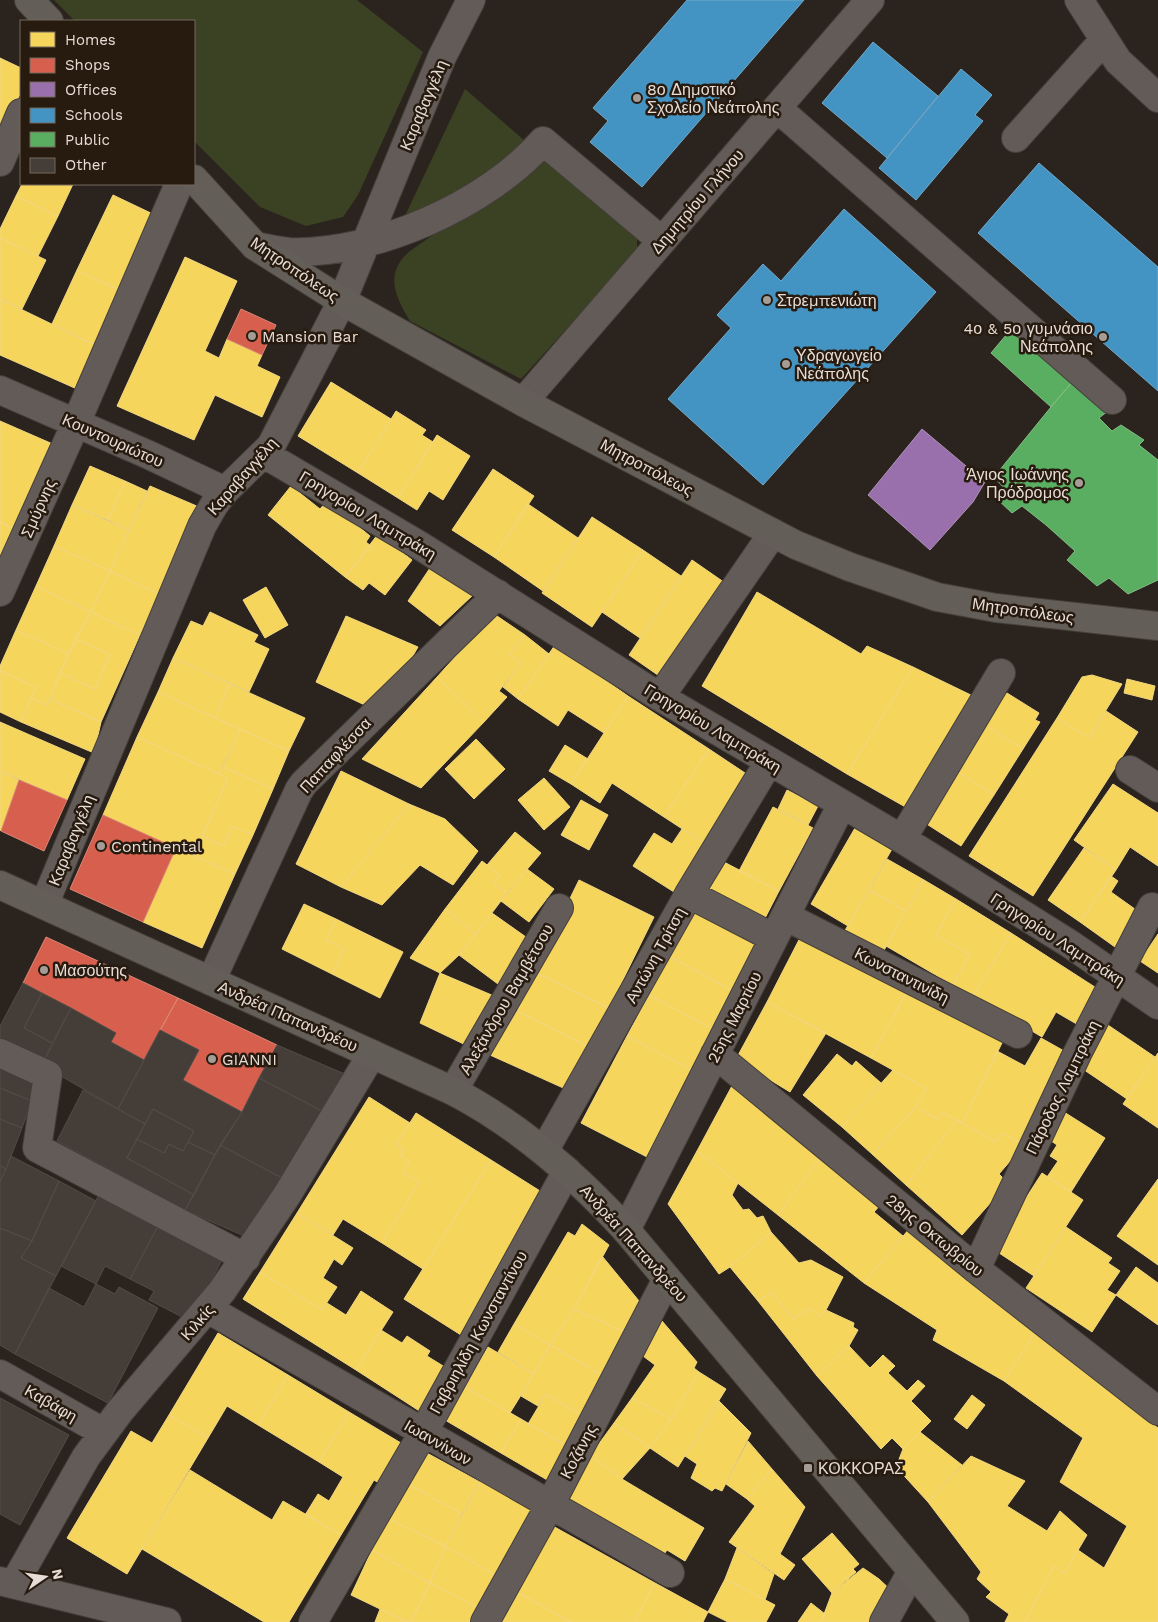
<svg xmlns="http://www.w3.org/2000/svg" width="1158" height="1622" font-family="'Work Sans',sans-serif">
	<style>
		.green { fill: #3b4224 }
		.homes { fill: #f6d55c; stroke: #f2d781 }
		.shops { fill: #d6604d; stroke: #db8676 }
		.offices { fill: #9970ab; stroke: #b091b8 }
		.schools { fill: #4393c3; stroke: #74a9c9 }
		.public { fill: #5aae61; stroke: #84bc84 }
		.building { fill: #453e38; stroke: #524b46 }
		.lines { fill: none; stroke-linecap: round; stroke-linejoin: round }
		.street-casing { stroke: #453f3a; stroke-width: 30 }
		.secondary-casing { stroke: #453f3a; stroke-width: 30 }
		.street { stroke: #625b57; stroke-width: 28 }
		.secondary { stroke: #635e57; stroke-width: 28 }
		.poi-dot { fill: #a59c96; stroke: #271a0f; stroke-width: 2 }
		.labels { text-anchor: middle; stroke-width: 5; stroke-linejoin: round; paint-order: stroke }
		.poi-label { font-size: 16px; fill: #e7ddd6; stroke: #271a0f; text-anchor: start }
		.street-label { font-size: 16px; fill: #e7ddd6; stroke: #271a0f }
	</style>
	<rect width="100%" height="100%" fill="#2b241e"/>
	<!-- green -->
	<path class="green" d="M54,0H357L423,52L358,195L343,217L306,226L260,207L194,141V21H75Z
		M465,89L525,141L499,166L460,192L404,218Z
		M543,158L637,238V251L521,379L410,321C395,296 384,273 410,251Z"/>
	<!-- homes -->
	<path class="homes" d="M0,58L21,68V92L0,135Z
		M22,184H73L58,216L16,196Z
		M113,195L157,216L123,292L77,270Z
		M16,196L58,216L38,256L0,238V229Z
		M0,238L46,260L22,309L0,299Z
		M185,257L237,281L205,351L219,358L227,339L262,355L257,366L280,377L262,417L215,395L194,440L117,406Z
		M77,270L123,292L97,346L52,324Z
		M0,299L97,346L77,389L0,355Z
		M331,382L391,419L358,473L298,436Z
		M396,411L426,430L422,435L433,442L398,498L358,473Z
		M0,421L55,445L16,530L0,522Z
		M437,435L470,456L443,500L429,491L417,510L398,498Z
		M90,466L125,481L108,520L72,505Z
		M493,469L534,496L494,557L452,530Z
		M125,481L147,491L129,530L108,520Z
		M150,486L199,507L159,594L110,571Z
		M291,486L320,509L327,501L370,536L366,542L371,546L345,577L268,515Z
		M528,504L578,538L543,591L494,557Z
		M72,505L129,530L110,571L54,546Z
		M592,517L643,550L592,627L542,593Z
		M0,522L16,530L0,564Z
		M378,534L412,560L385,595L369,583L363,590L345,577Z
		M54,546L110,571L91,612L36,586Z
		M643,550L681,576L640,638L602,612Z
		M692,560L728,585L665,680L629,655Z
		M430,568L473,595L440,626L408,601Z
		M110,571L159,594L140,635L91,612Z
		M36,586L91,612L69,654L16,630Z
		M266,587L288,625L265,638L243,600Z
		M757,592L861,654L867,646L913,667L847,774L702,686Z
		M91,612L140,635L101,722L50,699L60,673L95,689L110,654L75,639Z
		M210,612L258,635L254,642L269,649L249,692L173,658L191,621L203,626Z
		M494,614L525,635L509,654L521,663L499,691L507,697L484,722L437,677Z
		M346,616L418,647L403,673L369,707L316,682Z
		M16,630L69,654L47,705L31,698L36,687L0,671V666Z
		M525,635L549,654L518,699L503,687L521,663L509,654Z
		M75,639L110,654L95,689L60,673Z
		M555,645L628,696L604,733L568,710L558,726L518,699Z
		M173,658L230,684L215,718L158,692Z
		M913,667L975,697L909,809L847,774Z
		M0,671L36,687L21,722L0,712Z
		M1092,675L1122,684L1089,738L1057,718L1082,677Z
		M437,677L484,722L421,788L362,759Z
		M1127,679L1155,686L1152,700L1124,693Z
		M230,684L305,718L289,751L215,718Z
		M996,691L1004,696L1007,693L1039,713L1035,720L1040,722L1023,749L978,720Z
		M158,692L240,729L219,774L137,737Z
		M628,696L709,749L664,817L612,783L600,803L571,784Z
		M31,698L47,705L50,699L101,722L94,753L21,722Z
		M1106,711L1138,732L1033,896L969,856L1057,718L1089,738Z
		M0,722L85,759L67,800L0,771Z
		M984,724L1023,749L994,795L955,770Z
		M240,729L289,751L273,789L223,767Z
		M137,737L228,778L194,856L103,815Z
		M476,739L505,769L474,799L445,769Z
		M565,745L588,759L571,784L549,771Z
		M709,749L748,775L704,843L664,817Z
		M223,767L273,789L253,835L232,826L223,846L202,836L228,778L219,774Z
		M955,770L994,795L961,846L922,821Z
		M0,771L19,780L1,831L0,830Z
		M341,771L409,804L341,887L296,864Z
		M544,778L570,807L544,830L518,800Z
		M1113,784L1158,813V866L1130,847L1116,870L1074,840Z
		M787,790L818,806L808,825L778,809Z
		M581,800L608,815L589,850L561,835Z
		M409,804L445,819L478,851L453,885L420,865L382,905L341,887Z
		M773,807L813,828L779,891L739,871Z
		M232,826L253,835L235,874L194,856L202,836L223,846Z
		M855,828L892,849L848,926L811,904Z
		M682,829L704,843L674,892L633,866L654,833L672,844Z
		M515,832L541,853L507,893L494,883L500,875L487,865Z
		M176,848L235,874L202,948L143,922Z
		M1084,848L1116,870L1080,922L1048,900Z
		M887,859L924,880L906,911L869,890Z
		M482,861L500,875L494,883L507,893L476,934L445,909Z
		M724,862L779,891L761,926L705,897Z
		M527,869L554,889L529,922L501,901Z
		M1111,876L1118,881L1111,892L1139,912L1115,947L1080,922Z
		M579,880L654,917L609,1008L534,972Z
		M924,880L956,899L936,935L970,955L953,985L886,946Z
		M869,890L906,911L882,954L844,932Z
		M956,899L1011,933L973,996L953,985L970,955L936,935Z
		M304,904L336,919L326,940L344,949L332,974L282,949Z
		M695,904L763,940L735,992L669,956Z
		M445,909L476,934L459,955L440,973L410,958Z
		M492,913L533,942L502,987L459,955Z
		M336,919L403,952L380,998L332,974L344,949L326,940Z
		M803,932L910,986L871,1058L767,1002Z
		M1011,933L1101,991L1080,1026L1056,1012L1042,1037L973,996Z
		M1158,934V973L1140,961Z
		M669,956L735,992L715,1030L649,995Z
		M534,972L609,1008L591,1048L517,1011Z
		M440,973L494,996L472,1048L420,1023Z
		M910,986L1004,1039L962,1123L942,1112L938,1119L916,1107L927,1089L871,1058Z
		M649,995L715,1030L694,1071L627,1036Z
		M767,1002L826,1033L790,1092L736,1059Z
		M517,1011L591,1048L570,1091L490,1055Z
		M1102,1021L1155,1057L1127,1099L1074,1063Z
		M627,1036L694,1071L649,1158L581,1123Z
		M1041,1038L1073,1056L1024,1145L1002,1133L996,1142L962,1123L997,1051L1025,1066Z
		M1158,1053V1128L1123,1104Z
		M837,1054L852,1066L856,1061L881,1083L842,1127L803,1095Z
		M893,1070L927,1089L916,1107L872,1154L842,1127Z
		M733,1084L820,1158L778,1215L697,1151Z
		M369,1097L410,1123L396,1145L403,1150L400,1155L410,1162L403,1172L419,1182L382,1243L343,1219L333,1235L297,1213Z
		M916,1107L938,1119L942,1112L957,1120L906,1185L872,1154Z
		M1064,1112L1105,1138L1071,1192L1047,1177L1058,1161L1050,1156L1057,1145L1047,1138Z
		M416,1113L491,1160L423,1269L382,1243L419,1182L403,1172L410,1162L400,1155L403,1150L396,1145Z
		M957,1120L996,1142L1002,1133L1024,1145L999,1174L1008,1183L962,1235L906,1185Z
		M697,1151L738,1183L732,1195L743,1210L749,1209L757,1218L763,1216L771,1232L730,1267L719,1274L668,1204Z
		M822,1155L882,1203L874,1212L903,1236L864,1283L778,1215Z
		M491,1160L548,1196L461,1335L404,1299Z
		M1042,1173L1083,1200L1034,1276L993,1249Z
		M1158,1179V1265L1117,1236Z
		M297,1213L353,1248L342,1265L334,1259L323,1278L337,1287L322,1310L260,1272Z
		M582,1224L609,1245L574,1309L550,1345L514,1324L568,1232L575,1236Z
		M1066,1227L1112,1258L1108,1263L1120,1271L1107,1290L1116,1295L1092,1332L1026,1288Z
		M909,1229L1036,1331L1004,1381L933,1340L937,1330L864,1283Z
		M771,1232L799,1263L811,1260L843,1277L826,1310L820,1317L811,1308L793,1319L772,1292L758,1301L730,1267Z
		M602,1256L644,1307L631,1335L574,1309Z
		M1136,1267L1158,1283V1325L1116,1295Z
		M260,1272L322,1310L327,1303L346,1315L361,1291L393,1312L356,1370L243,1299Z
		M772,1292L793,1319L811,1308L820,1317L826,1310L854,1323L853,1327L858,1330L849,1346L817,1376L758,1301Z
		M574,1309L631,1335L607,1378L550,1345Z
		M662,1321L697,1362L694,1368L699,1372L671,1419L632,1398L655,1365L639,1353Z
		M514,1324L550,1345L534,1374L498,1352Z
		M381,1330L402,1343L407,1336L430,1351L427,1356L448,1369L421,1412L356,1370Z
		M1036,1331L1158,1428V1622H1025L1054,1566L1064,1574L1078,1550L1104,1568L1127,1526L1060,1482L1083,1438L1004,1381Z
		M218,1333L288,1375L258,1425L227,1406L208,1438L169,1415Z
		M550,1345L607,1378L584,1417L546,1394L538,1406L521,1396Z
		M849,1346L870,1368L883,1355L895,1366L888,1373L907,1391L918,1380L925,1386L911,1401L931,1421L903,1449L892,1438L881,1449L817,1376Z
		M488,1347L534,1374L510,1413L465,1387Z
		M699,1372L726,1389L678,1467L650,1448L671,1419Z
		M288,1375L349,1412L319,1462L258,1425Z
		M465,1387L521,1419L501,1453L445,1420Z
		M546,1394L584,1417L567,1446L528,1424Z
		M972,1395L985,1405L967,1429L954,1419Z
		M632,1398L671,1419L650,1448L614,1423Z
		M719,1401L751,1433L722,1491L715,1488L712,1491L691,1478L697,1464L685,1456Z
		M349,1412L406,1446L382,1485L374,1480L341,1535L305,1515L318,1494L329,1501L343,1477L319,1462Z
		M169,1415L208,1438L127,1574L67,1538L131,1431L152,1443Z
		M521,1419L567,1446L549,1481L501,1453Z
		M614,1423L650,1448L622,1479L590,1456Z
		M920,1432L962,1465L928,1502L896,1467L903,1449Z
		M748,1441L772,1469L747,1499L726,1484Z
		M425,1452L480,1482L462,1514L408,1484Z
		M590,1456L622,1479L704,1528L685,1561L667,1550L660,1560L563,1501Z
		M971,1456L1025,1481L1007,1506L1047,1531L1060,1511L1087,1535L1064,1574L1054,1566L1025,1622H1005L1009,1614L986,1597L991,1592L977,1579L981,1572L928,1502Z
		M772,1469L805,1507L780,1554L795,1565L784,1580L729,1542L755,1506L747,1499Z
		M190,1470L272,1520L283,1501L341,1535L289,1622H264L142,1549Z
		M483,1477L534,1505L495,1575L445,1546Z
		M408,1484L462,1514L445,1546L387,1518Z
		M387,1518L445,1546L430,1583L372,1550Z
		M551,1525L655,1583L634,1622H571L515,1591Z
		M832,1533L859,1564L853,1569L856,1572L832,1593L802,1559Z
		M445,1546L495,1575L477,1607L430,1583Z
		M737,1548L774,1574L765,1600L725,1579Z
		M372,1550L430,1583L411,1622H407L351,1595Z
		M863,1568L879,1579L894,1593L882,1622H821L832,1593Z
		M725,1579L775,1605L766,1622H728L708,1612Z
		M430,1583L477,1607L470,1622H411Z
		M655,1583L708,1612L703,1622H634Z
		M515,1591L571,1622H497Z
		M811,1603L825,1614L821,1622H798Z
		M380,1609L407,1622H375Z"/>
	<!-- shops -->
	<path class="shops" d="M241,309L276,325L262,355L227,339Z
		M19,780L67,800L44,851L1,831Z
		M103,815L176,848L143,922L70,889Z
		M46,937L178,998L144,1060L111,1042L116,1033L23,983Z
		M178,998L277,1045L242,1112L183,1080L199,1050L160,1030Z"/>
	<!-- offices -->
	<path class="offices" d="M922,429L985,482L973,502L930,550L868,495Z"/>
	<!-- schools -->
	<path class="schools" d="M687,0H804L642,187L590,142L608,121L593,108Z
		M873,42L938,96L887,158L822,103Z
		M961,69L992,95L975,115L983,121L916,200L879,168Z
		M1039,163L1158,267V391L978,233Z
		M844,209L936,292L763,485L668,399L731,328L717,315L763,264L781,281Z"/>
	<!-- public -->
	<path class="public" d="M1017,322L1078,375L1051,407L991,353Z
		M1073,381L1108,411L1099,418L1112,431L1121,425L1144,440L1139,445L1158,460V580L1128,594L1109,578L1097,586L1067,560L1075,551L1046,525L1022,506L1012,513L997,499L1005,489L994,477L1051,407Z"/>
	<!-- building -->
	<path class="building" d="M23,983L42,993L24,1028L52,1043L42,1065L0,1045V1026Z
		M42,993L71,1008L52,1043L24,1028Z
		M71,1008L116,1033L111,1042L144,1060L118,1109L42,1065Z
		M160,1030L199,1050L183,1080L242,1112L215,1155L188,1142L194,1131L153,1109L145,1124L118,1109Z
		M277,1045L354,1078L334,1115L322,1111L259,1078Z
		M0,1056L44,1074L32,1101L0,1088Z
		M259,1078L322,1111L282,1178L220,1145L242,1112Z
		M0,1088L32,1101L22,1128L0,1119Z
		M83,1090L145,1124L127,1158L194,1195L185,1210L57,1141Z
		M153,1109L194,1131L183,1151L169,1144L164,1153L137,1139Z
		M0,1119L22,1128L6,1169L0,1166Z
		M137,1139L164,1153L169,1144L183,1151L188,1142L215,1155L194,1195L127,1158Z
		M220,1145L282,1178L244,1236L185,1210Z
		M11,1156L59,1181L32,1241L0,1228V1182Z
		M0,1166L6,1169L0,1182Z
		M59,1181L96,1201L56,1276L21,1258L32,1241Z
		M100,1193L159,1224L130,1279L105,1266L96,1284L61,1266Z
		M159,1224L223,1258L190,1321L149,1300L154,1291L130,1279Z
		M0,1228L32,1241L21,1258L56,1276L15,1354L0,1345Z
		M96,1284L115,1294L119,1287L158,1308L108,1403L15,1354L49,1288L84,1307Z
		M0,1398L69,1435L20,1525L0,1514Z"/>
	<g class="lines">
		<!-- street casing -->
		<g class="street-casing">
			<path id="street" d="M1079,0L1118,61L1158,98
				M777,108L1112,400
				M1016,138L1104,40
				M0,162L21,113
				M255,246C266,248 278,251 289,252C374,255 487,205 543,141L662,241
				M0,390L149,455L225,491
				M523,402L870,0
				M264,454L419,545L660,697L902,839L1070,944L1158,1005
				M0,592L76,423L179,184
				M660,697L773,533
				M1130,770L1158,788
				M902,839L1001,673
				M689,894L774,938
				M44,905L202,526L214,505L225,491L271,446L328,336H324L342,301L442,57L471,0
				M785,916L1018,1034
				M211,981L299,790L304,783L498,594
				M0,1053L48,1075L37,1148L246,1258
				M715,1054L976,1269L1158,1411
				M453,1091L559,908
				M544,1151L689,894L769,762
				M626,1230L842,804
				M976,1269L1077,1054L1152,907
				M208,1309L670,1573
				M0,1374L103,1432
				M0,1581L167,1622
				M14,1584L86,1457L120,1411L222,1291L287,1195L372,1054
				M313,1622L423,1433L567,1171
				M485,1622L550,1505L667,1279
				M884,1622L912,1571"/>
		</g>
		<!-- secondary casing -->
		<g class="secondary-casing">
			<path id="secondary" d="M29,0L49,21
				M194,179L255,246L342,301L523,402L796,545L850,567L937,597L996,608L1158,626
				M0,885L453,1091C520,1126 575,1174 626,1230L955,1622"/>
		</g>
		<!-- street -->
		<use href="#street" class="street"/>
		<!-- secondary -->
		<use href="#secondary" class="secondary"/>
	</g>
	<!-- markers -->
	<g class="poi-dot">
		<circle cx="637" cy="98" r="5"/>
		<circle cx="767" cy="300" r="5"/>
		<circle cx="252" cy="336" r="5"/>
		<circle cx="1103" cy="337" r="5"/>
		<circle cx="786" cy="364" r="5"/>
		<circle cx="1079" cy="483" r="5"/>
		<circle cx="101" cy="846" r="5"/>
		<circle cx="44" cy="970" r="5"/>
		<circle cx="212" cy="1059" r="5"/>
		<rect x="803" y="1463" width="10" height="10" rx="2.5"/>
	</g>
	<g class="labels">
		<!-- poi labels -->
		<g class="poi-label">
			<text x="647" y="95">8ο Δημοτικό<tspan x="647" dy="18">Σχολείο Νεάπολης</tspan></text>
			<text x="777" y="306">Στρεμπενιώτη</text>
			<text x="1093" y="334" text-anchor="end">4ο &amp; 5ο γυμνάσιο<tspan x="1093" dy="18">Νεάπολης</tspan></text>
			<text x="262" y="342">Mansion Bar</text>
			<text x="796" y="361">Υδραγωγείο<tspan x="796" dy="18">Νεάπολης</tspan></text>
			<text x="1069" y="480" text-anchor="end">Άγιος Ιωάννης<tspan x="1069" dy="18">Πρόδρομος</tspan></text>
			<text x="111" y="852">Continental</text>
			<text x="54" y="976">Μασούτης</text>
			<text x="222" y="1065">GIANNI</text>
			<text x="818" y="1474">ΚΟΚΚΟΡΑΣ</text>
		</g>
		<!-- street labels -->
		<g class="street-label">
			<text transform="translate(423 105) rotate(-67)" y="6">Καραβαγγέλη</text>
			<text transform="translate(697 201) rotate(-49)" y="6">Δημητρίου Γλήνου</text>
			<text transform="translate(295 269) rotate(34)" y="6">Μητροπόλεως</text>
			<text transform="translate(113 440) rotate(24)" y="6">Κουντουριώτου</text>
			<text transform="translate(647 467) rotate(28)" y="6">Μητροπόλεως</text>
			<text transform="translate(242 476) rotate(-49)" y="6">Καραβαγγέλη</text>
			<text transform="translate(38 508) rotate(-66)" y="6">Σμύρνης</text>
			<text transform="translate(368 515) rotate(31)" y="6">Γρηγορίου Λαμπράκη</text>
			<text transform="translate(1023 610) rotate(8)" y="6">Μητροπόλεως</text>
			<text transform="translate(713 728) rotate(31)" y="6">Γρηγορίου Λαμπράκη</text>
			<text transform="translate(335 755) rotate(-47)" y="6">Παπαφλέσσα</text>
			<text transform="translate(71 840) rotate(-68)" y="6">Καραβαγγέλη</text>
			<text transform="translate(1058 939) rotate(33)" y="6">Γρηγορίου Λαμπράκη</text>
			<text transform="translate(655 955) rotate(-61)" y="6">Αντώνη Τρίτση</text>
			<text transform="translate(902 975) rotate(27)" y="6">Κωνσταντινίδη</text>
			<text transform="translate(506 999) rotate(-60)" y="6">Αλεξάνδρου Βαμβέτσου</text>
			<text transform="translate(288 1016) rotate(24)" y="6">Ανδρέα Παπανδρέου</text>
			<text transform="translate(734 1017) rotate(-63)" y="6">25ης Μαρτίου</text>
			<text transform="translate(1062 1087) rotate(-64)" y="6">Πάροδος Λαμπράκη</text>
			<text transform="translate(935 1235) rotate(39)" y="6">28ης Οκτωβρίου</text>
			<text transform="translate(634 1243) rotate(48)" y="6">Ανδρέα Παπανδρέου</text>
			<text transform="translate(197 1322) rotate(-49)" y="6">Κιλκίς</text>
			<text transform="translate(478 1332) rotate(-61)" y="6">Γαβριηλίδη Κωνσταντίνου</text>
			<text transform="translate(51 1403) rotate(30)" y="6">Καβάφη</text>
			<text transform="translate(438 1442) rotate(30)" y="6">Ιωαννίνων</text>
			<text transform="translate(578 1451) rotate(-62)" y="6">Κοζάνης</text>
		</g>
	</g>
	<!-- legend -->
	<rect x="20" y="20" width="175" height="165" fill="#271a0f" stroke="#74685f"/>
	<rect x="30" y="32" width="25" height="15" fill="#f6d55c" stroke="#74685f"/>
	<text x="65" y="45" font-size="15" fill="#e7ddd6">Homes</text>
	<rect x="30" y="58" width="25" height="15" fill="#d6604d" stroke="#74685f"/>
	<text x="65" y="70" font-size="15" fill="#e7ddd6">Shops</text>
	<rect x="30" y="82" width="25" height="15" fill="#9970ab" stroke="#74685f"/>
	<text x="65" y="95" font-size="15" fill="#e7ddd6">Offices</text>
	<rect x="30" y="108" width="25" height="15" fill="#4393c3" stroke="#74685f"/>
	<text x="65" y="120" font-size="15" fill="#e7ddd6">Schools</text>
	<rect x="30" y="132" width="25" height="15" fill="#5aae61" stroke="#74685f"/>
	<text x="65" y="145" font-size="15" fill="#e7ddd6">Public</text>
	<rect x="30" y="158" width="25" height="15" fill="#453e38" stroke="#74685f"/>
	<text x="65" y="170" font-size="15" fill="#e7ddd6">Other</text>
	<!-- north arrow -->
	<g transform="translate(45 1577) rotate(77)" stroke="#271a0f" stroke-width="4" paint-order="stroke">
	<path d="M0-4L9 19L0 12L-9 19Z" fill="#e7ddd6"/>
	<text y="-8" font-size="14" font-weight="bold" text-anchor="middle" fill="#e7ddd6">N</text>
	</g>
</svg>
